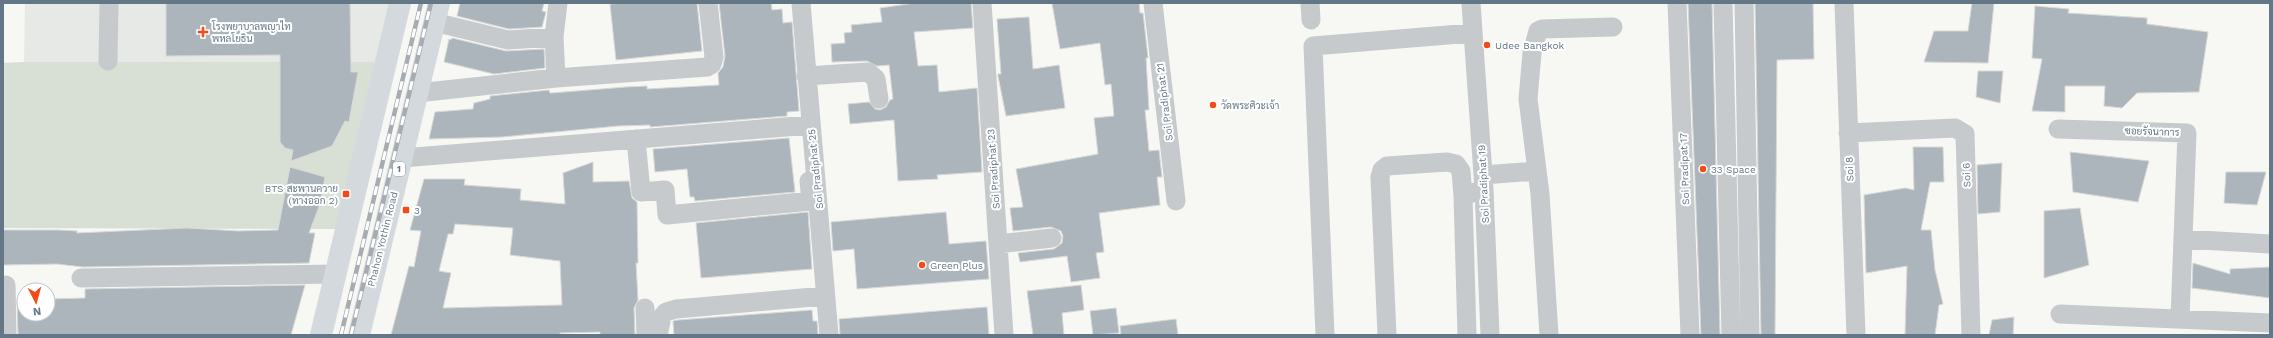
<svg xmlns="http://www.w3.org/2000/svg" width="2273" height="338" font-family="'Work Sans',Sarabun,sans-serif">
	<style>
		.built { fill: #e7e9e6 }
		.green { fill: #d8dfd4 }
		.building { fill: #acb5bb; stroke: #d8d8d6; fill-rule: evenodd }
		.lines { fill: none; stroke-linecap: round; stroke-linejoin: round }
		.minor { stroke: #c6cacd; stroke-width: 19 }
		.major { stroke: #d4d9dd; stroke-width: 22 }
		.rail-casing { stroke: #a6acb2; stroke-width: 4.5 }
		.rail { stroke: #fff; stroke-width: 3; stroke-dasharray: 9; stroke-linecap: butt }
		.poi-dot { fill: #f34b17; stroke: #fff; stroke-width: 1.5 }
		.labels { text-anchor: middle; stroke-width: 4; stroke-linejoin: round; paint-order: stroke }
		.shield { fill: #fff; stroke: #92a0ab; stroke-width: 1 }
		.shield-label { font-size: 9px; font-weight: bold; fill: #637787 }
		.poi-label { font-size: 10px; fill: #637787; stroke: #fff; text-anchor: start }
		.street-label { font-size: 10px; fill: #637787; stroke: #fff }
	</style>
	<rect width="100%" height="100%" fill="#f7f7f3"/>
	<!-- built -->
	<path class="built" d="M25,3H389L375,62H24Z"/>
	<!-- green -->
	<path class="green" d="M24,62H375L336,229L3,228V63Z"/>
	<!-- building -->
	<path class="building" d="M166,3H350L351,72H358L349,122L345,121L332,146L291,161L293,150L285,148L280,142V55L166,56Z
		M460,3H544L542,11L546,12L542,27L509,29L457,16Z
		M624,3H697L702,51L616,60L610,4Z
		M719,3H771L772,10L782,9L783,23L792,22L799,111L787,112V116L650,127V125L618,126L502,137L429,139L435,112L473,109L474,103L490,99V96L549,90L550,93H552L626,87L647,86V89L719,85L718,73L723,67L725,56Z
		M915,3H971L973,28L914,32L918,66L937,65L939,92L977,88L982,172L937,175L938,179L898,181L894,120L850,124L848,104L869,102L875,109L880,110L886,107L890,100L893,99L889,65L877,66L867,61L832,62L831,44L845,43L844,33L852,32L851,25L882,22L880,8Z
		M1052,3H1139L1140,13H1143L1148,58H1146L1149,110H1145L1149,151L1159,150L1162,177H1157L1160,205L1099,213L1104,252L1096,253L1100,278L1071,282L1067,256L1020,262L1018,253L1054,249L1062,243L1063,236L1061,231L1051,227L1013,231L1010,208L1023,207L1016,169L1098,154L1094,118L1114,116L1111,84L1105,85L1100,43L1060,49Z
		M1688,3H1712L1720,335H1701Z
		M1755,3H1813L1814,59L1777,60L1775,335H1761Z
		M1972,3H1994L1988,63L1924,62L1934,31H1968Z
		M2035,6L2069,9L2068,13L2147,18V24L2208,32L2199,92L2137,93L2122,108L2104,106L2105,86H2065V112L2032,111L2042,59L2032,58Z
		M1029,17L1033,69L1059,65L1065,108L1006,116L998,76V74H1001L997,19Z
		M452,38L506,51L544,49L545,68L494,74L444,62L449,39L451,40Z
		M1978,71H2003L2000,103L1976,97Z
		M789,138L795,192L695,201L694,197H690L687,169L655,172L653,149Z
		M1913,147H1943L1944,182H1930L1921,230H1931L1935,270L1943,304L1939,305L1935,335H1905L1907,266L1866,273L1864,195L1905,188L1914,190Z
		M2070,152L2149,161L2138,202L2073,192Z
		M593,162V182L629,181L632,198L637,202L638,263H636L638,300L634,308L635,335H600V332L560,333V335H391L409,266L414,267L421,231L410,230L424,179H465L464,185L521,189L520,200L565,204L563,173ZM455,224L513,228L510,255L560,261L562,305L443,308L451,273L439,271L448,234H453Z
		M2002,163L2000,212L1978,214L1977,165Z
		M290,167L325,177L320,204L309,233H315L309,263L83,267L57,264L3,265V230H58L77,231V233L187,228L238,231L278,230Z
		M2226,172H2266L2257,205L2224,203Z
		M2080,208L2089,265L2044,278V211Z
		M808,212L812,269L701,278L696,223Z
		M946,212L949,244L986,241L989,279L857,289L854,249L833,251L831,222Z
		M2193,263L2230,274V269L2270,267V298L2192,288Z
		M305,285L291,335H18L17,300H24V314H48V299L85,298V289Z
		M1081,285L1084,310L1062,313L1064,335H1033L1027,291Z
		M987,307L989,335H840L839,319Z
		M1116,308L1119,333L1093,335L1090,311Z
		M812,310L813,321H817L818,335H674L673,321L678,320Z
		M2014,317L2013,335H1989L1992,320Z
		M1176,319L1178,335H1121L1120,326Z"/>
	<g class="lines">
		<!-- minor -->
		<path class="minor" d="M801,3L829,335
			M982,3L1004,335
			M1153,3L1176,201
			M1310,3L1311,20
			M1471,3L1484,189L1490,335
			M1677,3L1690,335
			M1723,3L1731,335
			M1744,3L1750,335
			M1844,3L1856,335
			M434,22L508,40L554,37
			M108,61L109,3
			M806,76L868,72L876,79L879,99
			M556,78L554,37L558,3
			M417,93L556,78L707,67L712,64L714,57L708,3
			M2058,129L2187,133L2180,318
			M1848,133L1955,128L1965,134L1971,335
			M636,139L641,192L665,190L667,215L811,201L809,181
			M402,158L810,125
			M1483,175L1537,171
			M2183,239L2270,244
			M998,244L1052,238
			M81,278L336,274
			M6,285L7,335
			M645,308L646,335
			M2060,314L2270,323
			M658,335L662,317L666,312L676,309L825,296
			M1325,335L1313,46L1472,33
			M1387,335L1380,177L1382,170L1387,166L1447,162L1456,164L1461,171L1463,196
			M1467,335L1463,196L1475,192
			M1549,335L1540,194L1528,99L1532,53L1538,31L1542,29L1613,27"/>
		<!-- major -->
		<path class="major" d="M321,335L400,3
			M359,335L439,3"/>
		<!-- rail casing -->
		<g class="rail-casing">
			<path id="rail" d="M341,335L421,3
				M351,335L431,3"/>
		</g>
		<!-- rail -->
		<use href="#rail" class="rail"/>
	</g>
	<!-- markers -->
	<g class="poi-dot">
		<path d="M201 26h4v4h4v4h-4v4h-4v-4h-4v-4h4z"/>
		<circle cx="1487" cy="45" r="4"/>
		<circle cx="1213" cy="105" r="4"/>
		<circle cx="1703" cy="169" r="4"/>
		<rect x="342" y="190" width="8" height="8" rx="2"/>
		<rect x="402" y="206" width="8" height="8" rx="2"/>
		<circle cx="922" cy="265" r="4"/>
	</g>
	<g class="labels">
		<!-- shield labels -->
		<rect class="shield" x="393" y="162" width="12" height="14" rx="3"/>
		<g class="shield-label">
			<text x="399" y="172">1</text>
		</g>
		<!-- poi labels -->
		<g class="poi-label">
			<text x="212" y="30">โรงพยาบาลพญาไท<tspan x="212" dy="12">พหลโยธิน</tspan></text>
			<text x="1495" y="49">Udee Bangkok</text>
			<text x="1221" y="109">วัดพระศิวะเจ้า</text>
			<text x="1711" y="173">33 Space</text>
			<text x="338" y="192" text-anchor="end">BTS สะพานควาย<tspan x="338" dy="12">(ทางออก 2)</tspan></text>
			<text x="414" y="214">3</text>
			<text x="930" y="269">Green Plus</text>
		</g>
		<!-- street labels -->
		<g class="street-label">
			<text transform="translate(1164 102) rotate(-97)" y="4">Soi Pradiphat 21</text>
			<text transform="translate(2152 131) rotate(2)" y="4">ซอยรัจนาการ</text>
			<text transform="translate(815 169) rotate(-96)" y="4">Soi Pradiphat 25</text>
			<text transform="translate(993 169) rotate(-94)" y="4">Soi Pradiphat 23</text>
			<text transform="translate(1684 169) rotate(-92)" y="4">Soi Pradipat 17</text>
			<text transform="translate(1849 169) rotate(-92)" y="4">Soi 8</text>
			<text transform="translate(1966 175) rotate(-92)" y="4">Soi 6</text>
			<text transform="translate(1483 184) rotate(-93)" y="4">Soi Pradiphat 19</text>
			<text transform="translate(382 239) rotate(-76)" y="4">Phahon Yothin Road</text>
		</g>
	</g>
	<!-- border -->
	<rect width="2273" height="338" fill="none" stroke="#637787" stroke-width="8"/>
	<!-- north arrow -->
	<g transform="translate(36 302) rotate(174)"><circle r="19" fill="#ffffff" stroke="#c1c9cf"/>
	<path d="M0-3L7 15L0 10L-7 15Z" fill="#f34b17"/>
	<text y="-6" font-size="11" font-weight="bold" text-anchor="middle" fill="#637787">N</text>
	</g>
</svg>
